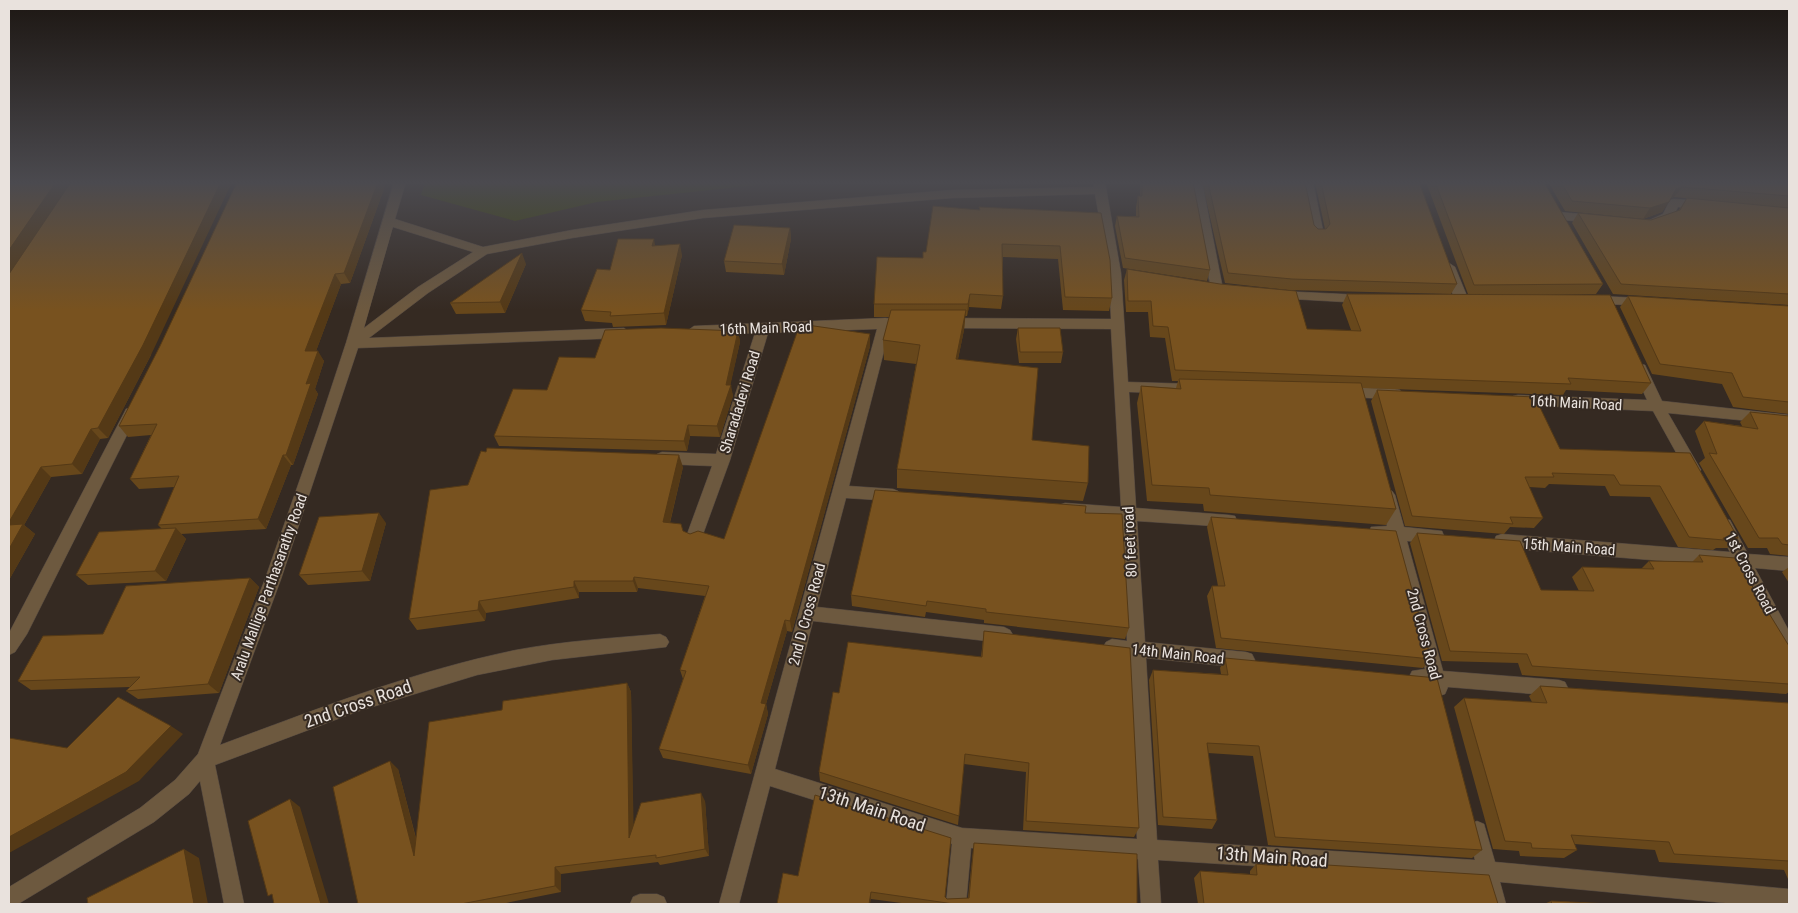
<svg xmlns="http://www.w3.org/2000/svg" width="1798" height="913" font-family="'Roboto Condensed',sans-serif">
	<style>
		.green { fill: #3d4704 }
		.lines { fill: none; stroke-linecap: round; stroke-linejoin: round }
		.minor-casing { stroke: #524740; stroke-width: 1 }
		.minor { fill: #6d593f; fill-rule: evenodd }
		.wall { fill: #67471b }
		.shaded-wall { fill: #543916 }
		.building { fill: #78521f; stroke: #543916 }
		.labels { text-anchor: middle; stroke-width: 4; stroke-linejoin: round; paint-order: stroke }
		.street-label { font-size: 15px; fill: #e9e2dd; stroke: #352a22 }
		.near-street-label { font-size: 18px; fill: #e9e2dd; stroke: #352a22 }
	</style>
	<rect width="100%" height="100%" fill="#352a22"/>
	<!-- green -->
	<path class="green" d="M425,182H785L597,202L515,221L421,195Z"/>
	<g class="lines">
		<!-- minor casing -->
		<g class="minor-casing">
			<path id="minor" d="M394,182H406L395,219L483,247L572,230L703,210L952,190L1094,187L1093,182H1105L1121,273L1128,382L1195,384L1202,389L1195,394L1129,392L1136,508L1229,515L1235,516L1237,521L1235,526L1229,527L1137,521L1145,642L1246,652L1252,654L1255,660L1252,666L1246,668L1146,658L1157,840L1475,860L1467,831L1470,824L1477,821L1484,824L1495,862L1789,889V904H1736L1500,882L1506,904H1486L1480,880L1158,860L1161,904H1141L1138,859L971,848L966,904H946L952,844L770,786L739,904H719L877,329L768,333L730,460L702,537L700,542L694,544L688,542L686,537L712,466L662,464L657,462L654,458L657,454L662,452L716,454L755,333L694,336L687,331L694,326L885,318L914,320L916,323L914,326L890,328L849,486L893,489L898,491L901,495L898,499L893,501L846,498L817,607L1004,627L1010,630L1013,635L1010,640L1004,643L813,621L775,769L962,828L1137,839L1128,656L1106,652L1103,647L1106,642L1112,639L1127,641L1121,519L1065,515L1059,513L1057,509L1059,505L1065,503L1121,507L1111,329L944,328L937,323L944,318L1111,319L1109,273L1095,194L952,198L703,218L572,238L487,254L428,293L369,338L624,328L631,333L624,338L358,348L281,579L220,745C317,709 414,671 516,650C564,641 612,638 660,634L666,637L669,642L666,647L552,660L477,675L359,711L215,765L244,904H224L200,781L189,794L154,822L18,904H9V887L140,808L175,780L198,754L265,579L319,425L346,343ZM393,227L473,252L418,287L364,328Z
				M1190,182H1202L1223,289L1217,293L1211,289Z
				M1301,182H1313L1324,235L1322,238H1314L1312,235Z
				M1674,199L1703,201L1709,205L1703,209L1678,207L1672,219L1651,226L1647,225L1645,222L1663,214L1670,200Z
				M1558,212L1594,215L1600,219L1594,223L1554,219L1552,216Z
				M1449,263L1455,267L1469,301L1467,304L1462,305L1455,301L1443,267Z
				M1279,291L1363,295L1370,299L1363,303L1274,298L1272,295L1274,292Z
				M1594,296L1645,298L1652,302L1645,306L1589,303L1587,300L1589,297Z
				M1640,364L1645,365L1662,401L1789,415V425L1668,413L1701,470L1698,474H1688L1653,411L1518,405L1513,404L1511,400L1513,396L1518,395L1647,400L1633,369Z
				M1343,387L1395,389L1400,390L1402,394L1400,398L1395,399L1343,397L1336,392Z
				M131,408L136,409L138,413L27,634L15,652L9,655V633L124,413L126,409Z
				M1387,489L1392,491L1395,495L1404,527L1442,531L1444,536L1442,541L1436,543L1407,541L1443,671L1559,680L1565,682L1568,688L1565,694L1559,696L1448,687L1445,694L1439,696L1433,694L1430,686L1412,683L1409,677L1412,671L1425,669L1391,540L1371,537L1369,532L1371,527L1387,526L1379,495L1382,491Z
				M1724,519L1730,520L1748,554L1789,557V571L1755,568L1789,631V655L1783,652L1738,567L1502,548L1496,546L1494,541L1496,536L1502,534L1730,552L1716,525L1718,520Z
				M640,894H657L664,897L667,904H630L633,897Z"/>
		</g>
		<!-- minor -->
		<use href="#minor" class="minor"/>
	</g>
	<!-- wall -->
	<path class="wall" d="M237,182H383L385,186L350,283L341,284L316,351L324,361L315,389L318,394L293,465H291L266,529L181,534L186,539L166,581L88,585L76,575L162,529L158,525L175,487L139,489L130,479L151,435L128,437L119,426L160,346Z
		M1140,182H1193L1210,270L1207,281L1123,268L1115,226L1117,216H1136V207L1138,196H1140Z
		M1202,182H1305L1314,225L1318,229H1325L1315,182H1419L1457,284L1451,294H1468L1426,182H1544L1603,284L1596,294L1543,295L1651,383L1642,394L1566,390L1563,395L1362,388L1396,509L1386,525L1204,511L1203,504L1147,501L1137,403L1141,386L1176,388L1178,381H1172L1165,338L1150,337L1148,312H1126L1124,280L1127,269L1307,329L1351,330L1342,305L1347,294H1451L1288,290L1225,283Z
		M1548,182H1789V305L1613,294L1572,223L1578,213L1651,220L1678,211L1687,198L1736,203L1674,197L1671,198L1662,212L1643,219L1565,211Z
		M979,207L1101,213L1112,298L1109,311L1063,310L1058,259L1003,257V296L1001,309L969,307L967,316H965L964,330L958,359L1032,440L1088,483L1083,501L897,488V469L916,364L884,360L883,340L890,317H874V304L923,258L926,252L979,210Z
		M790,228L791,239L784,275L726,272L724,261Z
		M655,246L682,255L666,325L613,327L612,323L585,321L581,310L610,270Z
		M526,264L505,313L456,314L450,303Z
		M9,274L151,355L108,438L100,439L82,474L51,477L24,525L35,534L9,580Z
		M1628,296L1789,306V414L1733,407L1722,384L1652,374L1620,307Z
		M1018,328L1063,352L1061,363H1019L1016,339Z
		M738,331L740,342L730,385L733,396L720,437L690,436L687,451L499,446L494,436L595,358Z
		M870,346L792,632L787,631L766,704L768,714L751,774L663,758L659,749L683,679L680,670L705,596L638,588L637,592H579V598L486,613L485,621L417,630L409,619L683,467L670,523L683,531L690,534L724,539Z
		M1377,390L1560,449L1690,453L1738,538L1727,548H1716L1713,550L1678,547L1650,497L1610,496L1605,486L1549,484L1545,488L1529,487L1543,518L1534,528L1510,527L1504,534L1405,526L1371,401Z
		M1750,412L1789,416V556L1770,554L1767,548H1748L1699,463L1705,458L1695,431L1704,421L1742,426L1740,422Z
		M1085,513L1129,628L1125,639L984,623V620L926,612L925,617L852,606L851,595Z
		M1211,517L1431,659L1423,668L1216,648L1207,596L1212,586H1218L1207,527Z
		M386,523L370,581L308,585L299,575Z
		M1417,533L1541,590L1579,591L1572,577L1582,567L1641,569L1649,561L1692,562L1699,555L1789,646V692L1786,694L1522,675L1518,663L1442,661L1410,543Z
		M1789,567V583L1782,572Z
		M250,578L259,587L219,693L138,699L126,691L130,687L31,690L18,681L103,634Z
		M984,631L1139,828L1134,837L1023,830L1026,772L964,764L958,825L820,781L819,772L839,693L981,657Z
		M1225,658L1482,850L1472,858L1268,845L1253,756L1208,753L1217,820L1212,829L1158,825L1149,680L1153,670L1221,674L1220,668Z
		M627,683L631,692L633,825L705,801L709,856L660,865L658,862L561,874V892L501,904H358L398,769L416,838L502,710Z
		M1540,686L1789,703V879H1788L1784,870L1659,862L1655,850L1574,844L1577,850L1564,858L1520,856L1519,851L1493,849L1454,707L1464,698L1532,702L1529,696Z
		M974,843L1137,904H909L871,899L798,876L945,897L947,899L968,898Z
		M1278,862L1498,904H1198L1194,878L1200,871L1250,874V871L1256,864L1275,865Z
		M1551,901L1610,904H1544Z"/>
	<!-- shaded-wall -->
	<path class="shaded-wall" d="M56,182H71L9,274V250Z
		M221,182H232L151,355L108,438L98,428Z
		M378,182H383L385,186L350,283L344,273Z
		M1682,187L1674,197L1668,199L1676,189Z
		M1669,202L1662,212L1643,219L1650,208Z
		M790,228L791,239L784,275L782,264Z
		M654,239L656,250L652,246Z
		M680,244L682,255L666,325L664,313Z
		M522,253L526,264L505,313L500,302Z
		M335,274L341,284L312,362L305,351Z
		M970,294L969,307L967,316L968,304Z
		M966,310L964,330L954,378L956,359Z
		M738,331L740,342L730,387L731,385L733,396L720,437L717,426Z
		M870,334V346L792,632L790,621Z
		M318,351L324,361L315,389L318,394L293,465L286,455L306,384Z
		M688,425L690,436L687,451L684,441Z
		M91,429L100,439L82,474L72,464Z
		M283,455L291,465L266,529L258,519Z
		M679,455L683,467L667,534L663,522Z
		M41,467L51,477L24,525L35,534L9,580V522Z
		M379,513L386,523L370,581L362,571Z
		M176,528L186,539L166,581L155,571Z
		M634,577L638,588L637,592L633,581Z
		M250,578L259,587L219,693L208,684Z
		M574,581L579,592V598L574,587Z
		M479,601L486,613L485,621L478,610Z
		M785,620L787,631L766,704L768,714L751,774L748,765L761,703Z
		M627,683L631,692L634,845L629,838Z
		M171,726L183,734L139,781L9,853V837Z
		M390,761L398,769L422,863L414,856Z
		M701,793L705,801L709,856L705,849Z
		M290,799L300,807L329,904H321Z
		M184,849L199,858L208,904H194Z
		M555,867L561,874V892L555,886Z
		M871,892V899L870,904H869Z"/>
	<!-- building -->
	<path class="building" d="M9,182H56L9,250Z
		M71,182H221L143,345L98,428L91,429L72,464L41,467L9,522V274Z
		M237,182H378L344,273L335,274L305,351H318L306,384L311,383L286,455H283L258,519L158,525L179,476L130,479L157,424L119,426L160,346Z
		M1142,182H1193L1210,270L1125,258L1117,216L1139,217L1138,196H1142Z
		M1208,182H1305L1314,225L1318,229H1326L1330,224L1321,182H1419L1457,284L1292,279L1228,273Z
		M1435,182H1544L1603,284L1474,285Z
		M1561,182H1789V196L1682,187L1676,189L1669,202L1650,208L1572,201Z
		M1687,198L1789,208V294L1621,284L1578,213L1651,220L1680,210Z
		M933,206L980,210L979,207L1101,213L1110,260L1112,298L1065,297L1060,246L1002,244L1003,296L970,294L968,304H874L877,257L923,258V252H926Z
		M734,225L790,228L782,264L724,261Z
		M618,239H654L652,246L680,244L664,313L610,316L611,312L581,310L597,269L610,270Z
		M522,253L500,302L450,303Z
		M1127,269L1220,284L1296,291L1307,329L1361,331L1347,294L1610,295L1651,383L1568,378L1571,384L1175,370L1168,327L1153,326L1151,301H1128Z
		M1628,296L1789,306V402L1743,397L1732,373L1660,364Z
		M891,310H966L956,359L1038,368L1032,440L1089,446L1088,483L897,469L920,345L883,340Z
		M800,324L870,334L790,621L785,620L761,703L766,704L748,765L659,749L686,671L680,670L709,586L634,577L633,581H574V587L479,601L478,610L409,619L430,490L468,485L481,451L486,452L487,448L679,455L663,522L681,524L683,531L690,534L698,531L724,539Z
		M661,328L738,331L726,385H731L717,426L688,425L684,441L494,436L513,389L547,390L559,357L595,358L605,330Z
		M1018,328H1060L1063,352H1020Z
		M1179,379L1361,383L1396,509L1210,495L1209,488L1152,485L1141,386L1181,389Z
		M1377,390L1535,397L1560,449L1690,453L1738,538H1723L1724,540L1689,537L1660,486L1620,485L1614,475L1552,473L1554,477H1525L1543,518L1510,517L1513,524L1412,516Z
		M1750,412L1789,416V545L1782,544L1778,538H1759L1709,453L1717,454L1704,421L1758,429Z
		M875,490L1086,506L1085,513L1122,514L1129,628L986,612V609L927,601L926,606L851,595Z
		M379,513L362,571L299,575L319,517Z
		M1211,517L1396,531L1431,659L1221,638L1212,586H1225Z
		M23,524L9,549V525Z
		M176,528L155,571L76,575L99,532Z
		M1417,533L1520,541L1541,590L1594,591L1582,567L1654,569L1649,561L1703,562L1699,555L1735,558L1789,646V684L1532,666L1527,654L1450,651Z
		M250,578L208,684L126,691L140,677L18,681L43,636L103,634L126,586Z
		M984,631L1130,648L1139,828L1026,821L1029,763L965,754L959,816L819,772L833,692L839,693L848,642L982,657Z
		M1225,658L1437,678L1482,850L1275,837L1259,746L1207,743L1217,820L1163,817L1153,670L1228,675Z
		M627,683L629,838L641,803L701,793L705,849L656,858V855L555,867V886L461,904H358L333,787L390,761L414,856L429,722L502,710L503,701Z
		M1540,686L1789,703V861L1674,854L1669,842L1571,835L1577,850L1532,848L1531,843L1505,841L1464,698L1547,703Z
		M118,697L171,726L126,772L9,837V738L67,748Z
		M815,795L951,838L945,897L947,899L969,898L974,843L1137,854V904H954L871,892L869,904H777L783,873L798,876Z
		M290,799L321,904H274L272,894L268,896L248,821Z
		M184,849L194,904H88L87,898Z
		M1278,862L1489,875L1498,904H1204L1200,871L1257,875L1256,864L1279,866Z
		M1551,901L1610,904H1552Z"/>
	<!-- sky -->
	<linearGradient id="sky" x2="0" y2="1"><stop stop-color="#1d1713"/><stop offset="0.59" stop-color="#4b4a4f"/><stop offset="1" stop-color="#4b4a4f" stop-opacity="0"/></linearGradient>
	<rect width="1798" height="310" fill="url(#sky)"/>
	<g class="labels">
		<!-- street labels -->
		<g class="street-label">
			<text transform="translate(766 328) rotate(-2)" y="5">16th Main Road</text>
			<text transform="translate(740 402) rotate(-73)" y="5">Sharadadevi Road</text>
			<text transform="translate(1576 403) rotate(3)" y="5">16th Main Road</text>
			<text transform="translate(1130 542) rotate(-93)" y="5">80 feet road</text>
			<text transform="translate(1569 547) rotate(4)" y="5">15th Main Road</text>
			<text transform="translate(1750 573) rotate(62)" y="5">1st Cross Road</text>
			<text transform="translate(269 587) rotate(-70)" y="5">Aralu Mallige Parthasarathy Road</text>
			<text transform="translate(807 614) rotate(-75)" y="5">2nd D Cross Road</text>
			<text transform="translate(1424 634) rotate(75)" y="5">2nd Cross Road</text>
			<text transform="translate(1178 654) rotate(6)" y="5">14th Main Road</text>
		</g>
		<!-- near-street labels -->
		<g class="near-street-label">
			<text transform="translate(358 704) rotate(-19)" y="6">2nd Cross Road</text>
			<text transform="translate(872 809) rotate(18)" y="6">13th Main Road</text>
			<text transform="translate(1272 857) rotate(4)" y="6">13th Main Road</text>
		</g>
	</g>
	<!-- border -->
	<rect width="1798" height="913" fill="none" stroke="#e9e2dd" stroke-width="20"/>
</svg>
